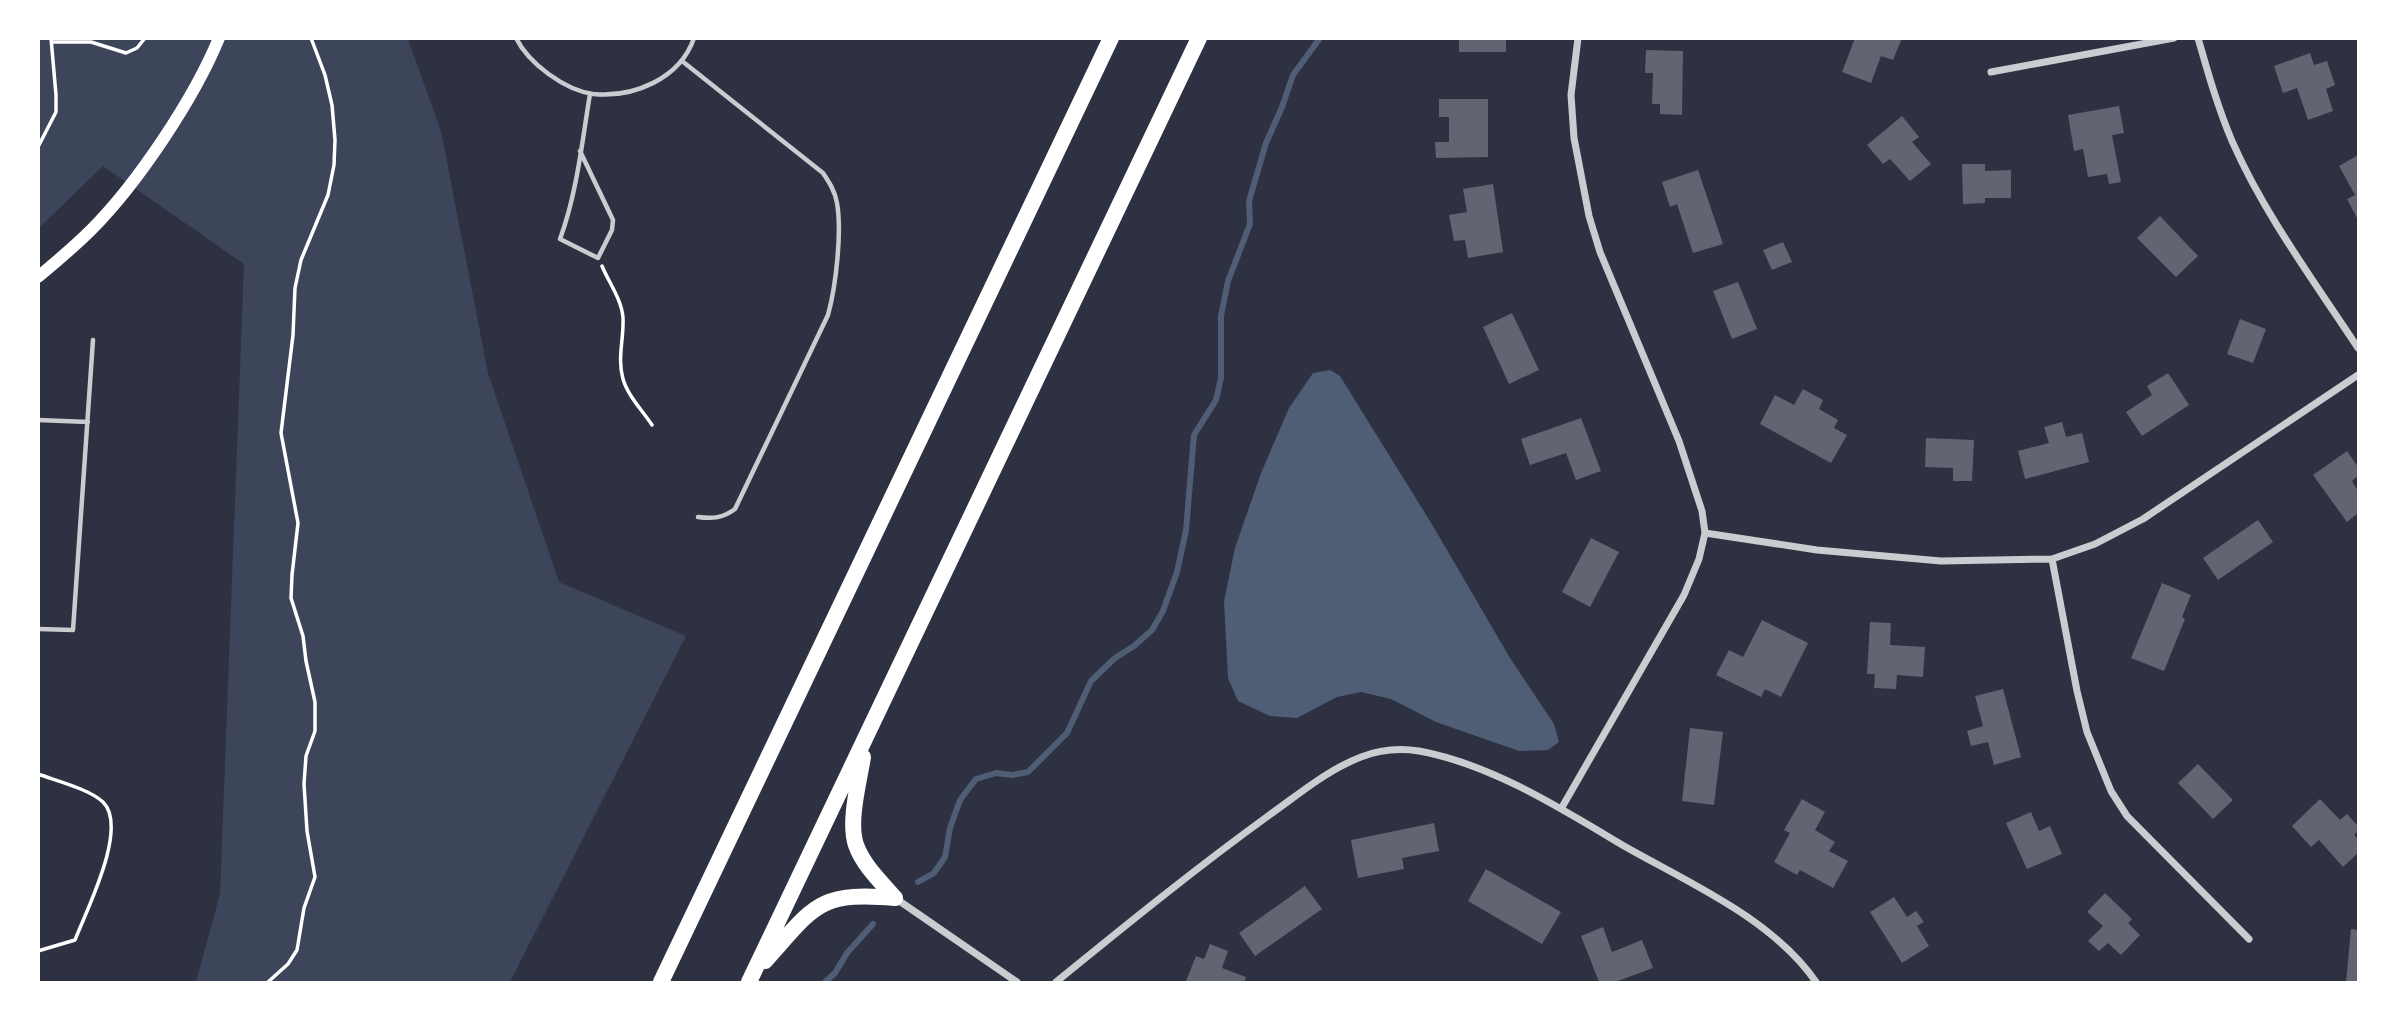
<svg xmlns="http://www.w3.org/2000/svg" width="2397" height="1021" font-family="'Golos Text',sans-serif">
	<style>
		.green { fill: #3c4559 }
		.water { fill: #4f5d75 }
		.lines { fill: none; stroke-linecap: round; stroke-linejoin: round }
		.stream { stroke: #4f5d75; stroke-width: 6 }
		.building { fill: #626471 }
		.path { stroke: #fff; stroke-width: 3.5 }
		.service { stroke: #caccd0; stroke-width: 4.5 }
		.minor { stroke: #caccd0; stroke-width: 7 }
		.secondary { stroke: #fff; stroke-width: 12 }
		.motorway { stroke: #fff; stroke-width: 16 }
	</style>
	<rect width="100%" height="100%" fill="#2d3142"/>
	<!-- green -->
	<path class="green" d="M39,39H408L441,131L488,373L559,582L686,636L510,982H196L220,894L244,264L103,166L39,228Z"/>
	<!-- water -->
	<path class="water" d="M1330,370L1340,376L1433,526L1510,658L1554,724L1559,742L1548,750L1519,751L1436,722L1391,699L1361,692L1337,697L1297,718L1270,716L1238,701L1228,678L1224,601L1235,548L1261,473L1289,408L1313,373Z"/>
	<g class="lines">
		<!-- stream -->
		<path class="stream" d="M918,882L934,873L945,857L950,828L960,800L976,779L996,773L1012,775L1028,772L1067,733L1091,681L1115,658L1134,646L1152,630L1163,611L1177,572L1186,530L1194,435L1216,400L1221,378V316L1228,281L1250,224L1249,201L1266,143L1282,107L1293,75L1320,38
			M825,982L835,973L847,953L873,924"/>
	</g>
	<!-- building -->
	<path class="building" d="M1459,38H1506V52H1459Z
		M1855,38H1902L1893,60L1881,56L1871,83L1842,72Z
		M1646,50L1683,51L1682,115L1660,114V104H1652L1653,73H1645Z
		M2310,53L2314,65L2327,61L2335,85L2326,89L2333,111L2308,120L2297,88L2283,93L2274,66Z
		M1439,99H1488V157L1436,158L1435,142H1449V117H1439Z
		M2119,106L2124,133L2112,135L2121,182L2109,184L2107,174L2088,177L2083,149L2074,151L2068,115Z
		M1902,116L1919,137L1912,142L1931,164L1910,181L1890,159L1883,164L1867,145Z
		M2358,155V220L2347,199L2355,195L2339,166Z
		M1962,164H1985V171L2011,170V198H1985V203L1963,204Z
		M1698,170L1723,244L1693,253L1677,204L1670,207L1662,182Z
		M1493,184L1503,252L1468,258L1465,240L1454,241L1449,215L1467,212L1463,189Z
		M2160,216L2198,256L2176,277L2137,238Z
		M1783,242L1792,262L1772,270L1763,250Z
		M1738,282L1757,329L1732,339L1713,291Z
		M1512,313L1539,370L1509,384L1483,327Z
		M2240,319L2266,329L2253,363L2227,354Z
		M2168,373L2189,405L2142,436L2126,412L2152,395L2147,386Z
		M1803,389L1823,400L1819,409L1838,420L1834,428L1847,435L1831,463L1760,424L1775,395L1794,405Z
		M1581,418L1601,471L1576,480L1566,453L1530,465L1521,439Z
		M2062,422L2066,437L2082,433L2089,462L2025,479L2018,451L2049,443L2044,427Z
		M1926,438L1974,440L1972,481H1953V468L1925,467Z
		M2347,451L2358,467V476L2352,481L2358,491V513L2347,522L2313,475Z
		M2258,520L2273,542L2218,580L2203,558Z
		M1591,538L1619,552L1590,607L1562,592Z
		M2162,583L2191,595L2182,617L2185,619L2164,671L2131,658Z
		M1762,620L1808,643L1781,697L1765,689L1761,697L1716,675L1729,650L1743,657Z
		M1870,622L1891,623L1890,645L1925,647L1923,677L1897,675L1896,689L1874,688L1875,674H1867Z
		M2003,689L2021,757L1994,765L1988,742L1971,746L1967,731L1983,726L1975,696Z
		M1690,728L1723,732L1714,805L1682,801Z
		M2198,764L2233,800L2213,819L2178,783Z
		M1802,799L1825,812L1815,830L1835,842L1829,851L1848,861L1833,888L1800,870L1797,875L1774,862L1790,833L1784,830Z
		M2320,799L2340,820L2347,814L2358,826V831L2354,835L2358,839V853L2343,867L2319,840L2311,847L2292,826Z
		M2031,812L2039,831L2050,826L2062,854L2027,869L2006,823Z
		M1434,823L1439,851L1402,858L1404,869L1358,878L1351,840Z
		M1486,869L1561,912L1542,944L1468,901Z
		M1305,886L1322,909L1255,956L1239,933Z
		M2105,893L2132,919L2128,923L2140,935L2121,955L2108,943L2099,951L2088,941L2103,926L2087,912Z
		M1894,897L1907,917L1916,911L1924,922L1917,926L1929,946L1902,963L1870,912Z
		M1603,927L1612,952L1642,940L1653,968L1615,982H1599L1581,936Z
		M2351,929L2358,930V982H2346Z
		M1210,944L1228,951L1222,968L1246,977L1244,982L1186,981L1196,956L1204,959Z"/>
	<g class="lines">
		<!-- path -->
		<path class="path" d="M52,42H91L126,53L137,48L145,38
			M38,147L56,112V95L51,38
			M602,266C609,283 622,300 623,318C624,339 617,358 623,379C628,396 642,410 652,425
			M38,774C57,781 89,789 103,802C129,828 86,911 75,940L38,951
			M268,982L288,964L297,950L304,908L315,877L307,831L304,784L306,756L315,731V702L306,661L303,636L291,598L292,575L298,523L281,433L293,335L295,288L301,260L328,195L334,165L335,140L332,105L325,75L311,38"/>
		<!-- service -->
		<path class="service" d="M516,38C529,64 565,90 593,94C633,98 680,79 694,38
			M682,61L823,173C829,182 835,191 837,203C842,232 836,286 828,315L735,509C723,518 713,519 698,517
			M580,151L613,220L612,230L598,258L560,239C577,193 582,142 590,94
			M38,420L88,422
			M38,629L73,630L93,340"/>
		<!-- minor -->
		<path class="minor" d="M2198,38C2208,73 2218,108 2232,141C2264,214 2314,281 2358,348
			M1991,72L2174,38
			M1705,533L1817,550L1941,561L2052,559L2095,544L2143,519L2358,375
			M2052,559L2077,691L2087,732L2111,791L2127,816L2249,939
			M1561,809L1684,595L1699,559L1705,533L1702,511L1679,441L1600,252L1589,216L1574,138L1571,95L1578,38
			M895,898L1017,982
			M1056,982C1126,925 1195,869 1268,816C1298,795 1327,770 1361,757C1379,750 1400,748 1419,751C1491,764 1562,809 1624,846C1689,883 1773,919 1816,982"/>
		<!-- secondary -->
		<path class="secondary" d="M38,277C56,262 74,247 91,230C137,184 194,99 219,38"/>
		<!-- motorway -->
		<path class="motorway" d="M863,757C859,782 848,822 856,845C863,865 881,882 895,898
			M765,961C814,907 817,891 895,898
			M661,982L1111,38
			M749,982L1199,38"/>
	</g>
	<!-- border -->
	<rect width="2397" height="1021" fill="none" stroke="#ffffff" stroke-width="80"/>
</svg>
